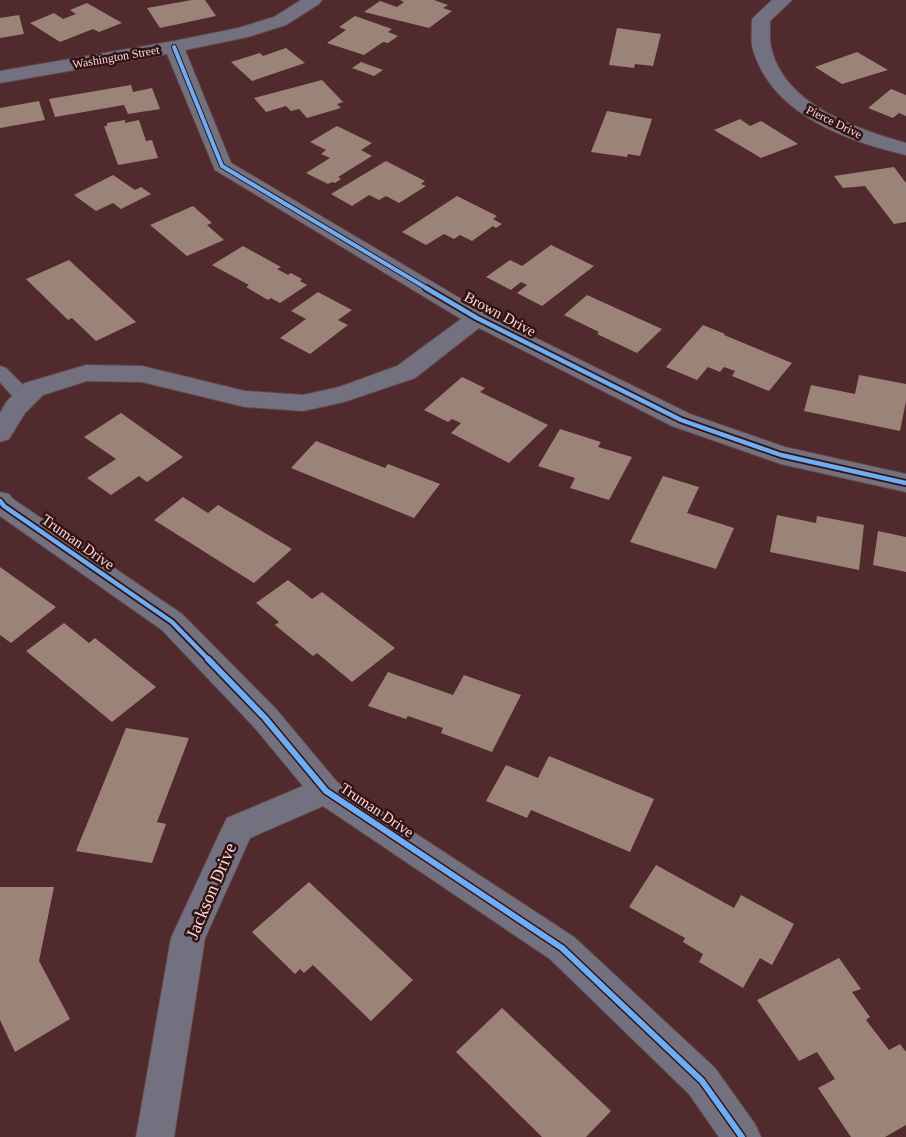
<svg xmlns="http://www.w3.org/2000/svg" width="906" height="1137" font-family="Georgia,serif">
	<style>
		.building { fill: #9c8377 }
		.lines { fill: none; stroke-linecap: round; stroke-linejoin: round }
		.lane-casing { stroke: #644647; stroke-width: 2 }
		.street-casing { stroke: #644647; stroke-width: 2 }
		.lane { fill: #737180; fill-rule: evenodd }
		.street { fill: #737180; fill-rule: evenodd }
		.cycleway-far2-casing { stroke: #311314; stroke-width: 6 }
		.cycleway-far1-casing { stroke: #311314; stroke-width: 8 }
		.cycleway-casing { stroke: #311314; stroke-width: 9 }
		.cycleway-far2 { stroke: #6dadf4; stroke-width: 4 }
		.cycleway-far1 { stroke: #6dadf4; stroke-width: 4.5 }
		.cycleway { stroke: #6dadf4; stroke-width: 6 }
		.labels { text-anchor: middle; stroke-width: 5; stroke-linejoin: round; paint-order: stroke }
		.far-street-label { font-size: 12px; fill: #fad7d6; stroke: #311314 }
		.street-label { font-size: 15px; fill: #fad7d6; stroke: #311314 }
		.near-street-label { font-size: 18px; fill: #fad7d6; stroke: #311314 }
	</style>
	<rect width="100%" height="100%" fill="#502a2d"/>
	<!-- building -->
	<path class="building" d="M192,0H205L216,16L160,28L147,8Z
		M400,0H434L448,5L443,8L452,11L429,28L364,12L380,1L397,7L404,2Z
		M87,3L122,23L99,32L93,29L60,42L30,23L54,13L63,19L76,14L70,10Z
		M19,15L24,34L0,38V18Z
		M355,16L392,29L388,32L398,36L388,43L383,42L364,55L327,43L346,30L339,27Z
		M617,28L661,34L653,66L635,64L634,68L609,65Z
		M286,48L305,63L252,81L231,62L260,53L263,56Z
		M857,52L888,70L842,84L815,67Z
		M361,62L383,70L374,76L352,68Z
		M322,80L343,102L337,104L341,108L307,118L299,109L291,111L286,106L266,112L254,98Z
		M131,85L133,92L152,88L160,109L128,114L124,105L55,117L49,99Z
		M891,89L906,95V116L899,113L893,118L868,108Z
		M39,101L45,120L0,128V108Z
		M607,111L652,119L640,156L628,154L627,157L591,152Z
		M740,119L750,126L761,121L798,144L761,158L714,130Z
		M125,120V123L139,120L146,141L152,140L158,158L118,165L104,126H107V123Z
		M337,126L372,143L361,150L372,156L338,177L341,179L335,183L332,182L328,184L306,173L330,158L321,154L326,150L310,142Z
		M386,161L425,181L421,184L426,186L399,203L386,196L379,200L369,195L352,206L331,194Z
		M894,167L906,183V222L894,224L865,186L843,188L834,176Z
		M113,175L135,190L141,187L151,194L121,209L113,203L96,211L74,195Z
		M457,196L497,216L493,219L502,224L496,228L493,226L472,241L460,235L454,239L444,234L426,245L402,232Z
		M193,206L212,223L207,225L224,240L187,256L150,225Z
		M551,245L594,266L542,306L517,293L527,285L521,282L511,290L486,277L510,260L522,266Z
		M243,246L281,267L277,269L288,275L291,273L302,279L300,281L307,285L280,303L271,298L268,300L246,287L249,285L212,265Z
		M69,260L136,322L96,341L72,318L68,320L26,279Z
		M318,292L352,310L338,320L348,325L310,354L280,338L306,319L291,311Z
		M587,295L662,329L637,353L597,334L599,332L564,315Z
		M703,325L725,334L724,335L792,363L769,391L732,376L735,371L724,367L720,372L708,367L697,380L666,367Z
		M859,375L906,384V401L900,431L804,411L811,385L855,394Z
		M462,377L485,388L480,392L548,425L509,463L451,433L461,423L452,419L448,422L424,410Z
		M121,413L183,457L147,482L139,476L111,495L87,478L116,459L84,437Z
		M560,429L601,442L598,447L632,457L609,500L570,488L575,478L538,466Z
		M316,441L385,468L388,464L440,484L414,518L291,468Z
		M663,476L699,487L687,513L734,528L716,569L630,542Z
		M183,497L208,513L218,505L292,549L254,583L154,520Z
		M777,515L816,523L817,516L864,525L859,570L770,552Z
		M878,531L906,537V572L873,565Z
		M0,567L56,607L11,643L0,635Z
		M288,580L312,599L322,592L395,648L352,682L317,653L313,656L275,625L279,622L256,603Z
		M64,623L89,643L95,638L156,687L112,722L26,651Z
		M388,672L453,695L464,675L521,695L492,752L441,733L443,728L408,716L406,719L368,706Z
		M126,728L189,738L157,822L166,824L152,863L76,851Z
		M549,756L654,799L630,852L531,810L527,818L486,801L506,765L538,778Z
		M656,865L734,908L741,895L794,924L772,965L760,958L743,988L699,962L703,954L683,942L685,938L629,907Z
		M309,882L413,980L371,1021L313,965L304,973L300,969L295,974L252,932Z
		M0,887H54L39,961L70,1019L15,1052L0,1020Z
		M839,958L861,989L852,992L870,1017L866,1020L889,1050L900,1044L906,1052V1125L885,1137H851L818,1088L835,1079L817,1052L799,1061L757,1000Z
		M502,1008L611,1111L586,1137H542L456,1052Z"/>
	<g class="lines">
		<!-- lane casing -->
		<g class="lane-casing">
			<path id="lane" d="M0,366L6,368L31,393L34,397L31,401C17,405 9,392 0,382Z"/>
		</g>
		<!-- street casing -->
		<g class="street-casing">
			<path id="street" d="M301,0H322L319,4L286,25L248,37L185,50L231,163L485,313L690,414L785,447L906,474V492L781,464L672,426L479,328L415,378L344,402L303,411L245,407L142,382L87,381L43,395L25,413L9,439L0,442V413L7,401L25,383L86,365L142,366L245,391L303,395L339,387L397,366L461,319L215,170L167,54L0,83V71L174,41L238,28L274,17Z
				M772,0H792L770,21C770,31 769,41 772,51C787,106 857,129 906,143V155C848,141 775,116 754,53C750,43 752,30 752,19Z
				M0,492L9,494L13,499L182,614L276,709L337,782L574,937L715,1068L755,1124L761,1137H719L689,1094L550,959L323,806L250,838L205,938L174,1137H136L171,938L222,828L227,818L303,786L254,727L162,630L0,516Z"/>
		</g>
		<!-- lane -->
		<use href="#lane" class="lane"/>
		<!-- street -->
		<use href="#street" class="street"/>
		<!-- cycleway-far2 casing -->
		<g class="cycleway-far2-casing">
			<path id="cycleway-far2" d="M174,47L222,166L428,289"/>
		</g>
		<!-- cycleway-far1 casing -->
		<g class="cycleway-far1-casing">
			<path id="cycleway-far1" d="M426,288L477,318L681,420L781,455L906,483
				M0,501L4,506L172,622L209,660"/>
		</g>
		<!-- cycleway casing -->
		<g class="cycleway-casing">
			<path id="cycleway" d="M208,659L265,718L326,791L562,948L702,1081L742,1137"/>
		</g>
		<!-- cycleway-far2 -->
		<use href="#cycleway-far2" class="cycleway-far2"/>
		<!-- cycleway-far1 -->
		<use href="#cycleway-far1" class="cycleway-far1"/>
		<!-- cycleway -->
		<use href="#cycleway" class="cycleway"/>
	</g>
	<g class="labels">
		<!-- far-street labels -->
		<g class="far-street-label">
			<text transform="translate(116 57) rotate(-10)" y="4">Washington Street</text>
			<text transform="translate(834 122) rotate(26)" y="4">Pierce Drive</text>
		</g>
		<!-- street labels -->
		<g class="street-label">
			<text transform="translate(500 314) rotate(28)" y="5">Brown Drive</text>
			<text transform="translate(78 542) rotate(35)" y="5">Truman Drive</text>
			<text transform="translate(377 810) rotate(34)" y="5">Truman Drive</text>
		</g>
		<!-- near-street labels -->
		<g class="near-street-label">
			<text transform="translate(211 891) rotate(-67)" y="6">Jackson Drive</text>
		</g>
	</g>
</svg>
